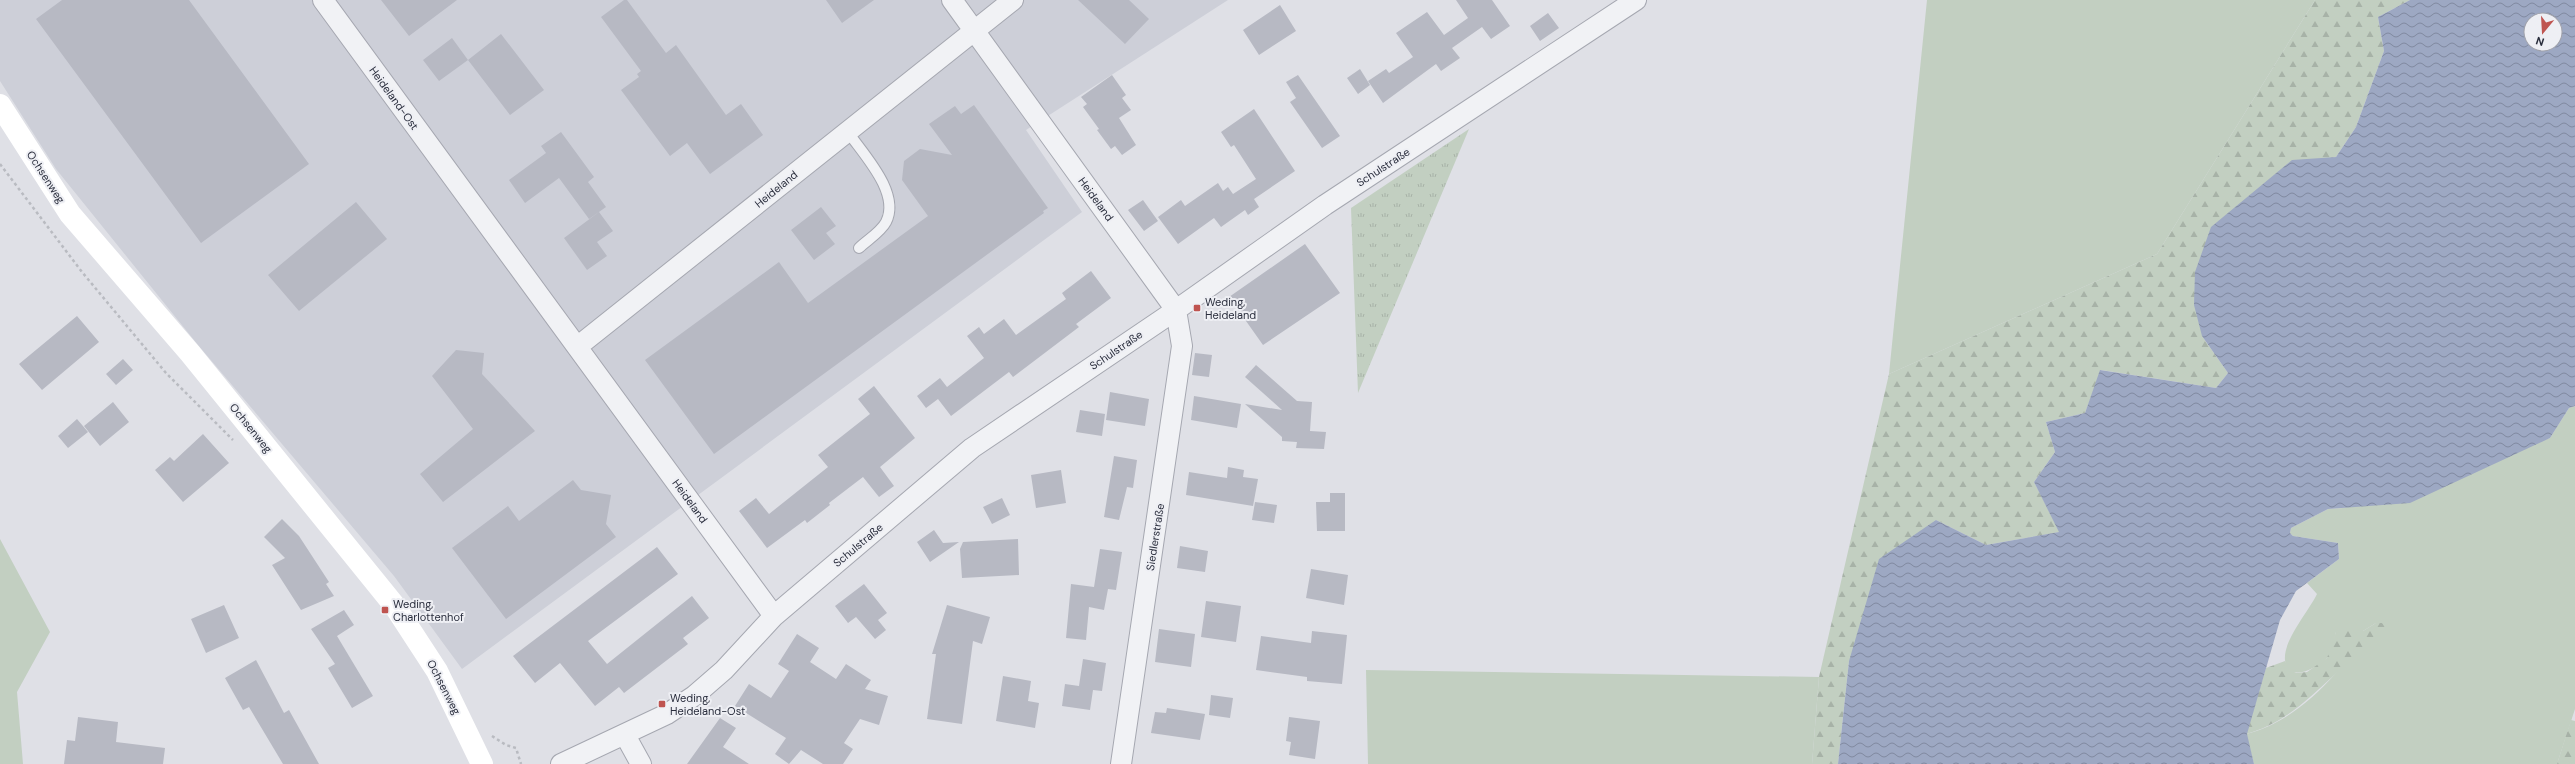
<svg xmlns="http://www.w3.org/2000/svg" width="2575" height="764" font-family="'DM Sans',sans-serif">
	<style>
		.built { fill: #cdcfd8 }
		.green { fill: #c2cfc1 }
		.forest { fill: url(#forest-firs) }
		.park { fill: url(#park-tufts) }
		.water { fill: url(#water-waves); fill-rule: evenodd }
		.building { fill: #b7b9c3 }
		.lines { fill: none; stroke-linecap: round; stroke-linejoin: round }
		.lane-casing { stroke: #a5a7b0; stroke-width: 12 }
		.street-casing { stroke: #a5a7b0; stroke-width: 22 }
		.path { stroke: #b9bbc1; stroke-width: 2.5; stroke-dasharray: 3 3; stroke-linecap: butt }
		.lane { stroke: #f1f2f5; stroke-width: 10 }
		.street { stroke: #f1f2f5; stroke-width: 20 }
		.secondary { stroke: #fff; stroke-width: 22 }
		.poi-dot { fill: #bf5450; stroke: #eeeff4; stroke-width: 1.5 }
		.labels { text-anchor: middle; stroke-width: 4; stroke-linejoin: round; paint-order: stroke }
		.street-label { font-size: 11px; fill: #292d3c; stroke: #eeeff4 }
		.poi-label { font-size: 11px; fill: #292d3c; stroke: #eeeff4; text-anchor: start }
	</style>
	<defs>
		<pattern id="forest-firs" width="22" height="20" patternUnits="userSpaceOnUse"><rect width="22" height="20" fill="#c2cfc1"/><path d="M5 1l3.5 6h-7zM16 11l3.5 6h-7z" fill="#a7b2a7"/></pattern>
		<pattern id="park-tufts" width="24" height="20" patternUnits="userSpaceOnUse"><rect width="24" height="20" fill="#c2cfc1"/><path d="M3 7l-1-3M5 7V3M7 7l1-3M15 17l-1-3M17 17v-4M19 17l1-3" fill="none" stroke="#a7b2a7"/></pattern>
		<pattern id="water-waves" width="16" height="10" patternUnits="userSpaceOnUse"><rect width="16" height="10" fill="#9da8c3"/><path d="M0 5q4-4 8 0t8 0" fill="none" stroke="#8089a0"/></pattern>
	</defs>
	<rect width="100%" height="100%" fill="#dfe0e6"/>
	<!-- built -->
	<path class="built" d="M0,0H1228L1026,130L1082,212L462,669L394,576L198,345L56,169L0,81Z"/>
	<!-- green -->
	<path class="green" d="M1927,0H2315L2157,254L1889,374Z
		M2575,406V709L2557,764H2254L2246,734C2304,719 2342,668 2376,623L2363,631L2336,632C2334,640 2332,653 2327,658C2318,668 2287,684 2285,660C2283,640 2309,611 2317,594L2307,583L2339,559L2338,543L2293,536L2290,533L2291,528L2328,509L2343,508L2550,438L2569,408Z
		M0,539L50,632L17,692L23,764H0Z
		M1366,670L1819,677L1812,764H1368Z"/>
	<!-- forest -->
	<path class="forest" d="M2315,0H2410L2378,17L2384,51L2356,127L2336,157L2316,160L2202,336L2228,373L2216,388L2101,370L2085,413L2046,422L2055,452L2034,482L2060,532L1986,545L1936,520L1849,661L1838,764H1812L1819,677L1889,374L2157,254Z
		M2376,623H2382L2390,630C2374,643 2356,656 2340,670C2311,696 2285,724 2246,734L2266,668L2285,661L2289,669L2296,673L2307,672L2327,658L2336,632L2351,626L2363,631Z
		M2571,720L2575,721V764H2557Z"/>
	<!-- park -->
	<path class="park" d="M1469,129L1358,393L1351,208Z"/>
	<!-- water -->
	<path class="water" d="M2410,0H2575V406L2569,408L2550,438L2410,503L2328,509L2291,528L2290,533L2293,536L2338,543L2339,559L2296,591L2280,620L2247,734L2254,764H1838L1849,661L1879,559L1936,520L1986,545L2059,532L2034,482L2055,452L2046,422L2085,413L2100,370L2216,388L2228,373L2202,336L2194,305L2195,272L2211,227L2292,160L2336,157L2356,127L2384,51L2378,17ZM2531,20H2555V44H2531Z"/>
	<!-- building -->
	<path class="building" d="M62,0H189L309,164L201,243L36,19Z
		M381,0H457L409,36Z
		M624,0H627L666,53L676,45L726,115L741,104L763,135L710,174L687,143L670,156L621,90L639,77L637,74L641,71L601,17Z
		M826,0H874L842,23Z
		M1078,0H1129L1149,19L1125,44Z
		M1456,0H1492L1510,26L1491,39L1482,27L1452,48L1460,58L1441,71L1436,64L1383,103L1368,81L1386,69L1389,73L1413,57L1396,33L1427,12L1444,35L1468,18Z
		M1280,5L1296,31L1259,55L1243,30Z
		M1548,13L1559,28L1540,41L1530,26Z
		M501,34L544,90L510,115L468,60Z
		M452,38L468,60L439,81L423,60Z
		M1360,69L1370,85L1358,94L1347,78Z
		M1112,75L1126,95L1122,98L1131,110L1119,118L1136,145L1122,155L1115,146L1111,149L1097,130L1099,129L1083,107L1087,104L1081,97Z
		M1298,75L1340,136L1322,148L1290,102L1296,98L1286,82Z
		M974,105L1048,208L1043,211L1044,213L714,454L645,360L779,262L808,303L928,216L902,180L904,161L920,149L952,155L929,124L955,106L961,114Z
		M1254,109L1295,171L1254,199L1259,207L1248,215L1245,210L1221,227L1214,218L1178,244L1158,217L1181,200L1185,206L1218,183L1223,191L1228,187L1233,194L1256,179L1234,145L1231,147L1221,132Z
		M561,132L594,177L588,182L606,207L589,219L559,178L525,203L509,180L546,153L541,146Z
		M1143,200L1158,221L1144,231L1128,210Z
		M356,202L387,239L299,311L268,275Z
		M821,207L836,226L826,233L835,244L814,260L791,230Z
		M599,212L613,231L597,242L607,256L587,270L564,238Z
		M1305,244L1340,293L1263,345L1229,297Z
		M1091,271L1111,298L1076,324L1079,327L1013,377L1009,372L951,416L938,399L926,408L917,396L940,378L947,387L984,358L967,336L979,327L984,334L1004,319L1016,335L1066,299L1062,293Z
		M77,316L99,342L42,390L19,364Z
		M456,350L484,353L482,374L535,431L443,502L420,474L473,429L432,376Z
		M1195,353L1212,355L1209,377L1192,375Z
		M123,359L133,370L116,385L106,374Z
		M1256,365L1297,401L1312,402L1310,431L1326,432L1324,449L1296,448L1297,442L1282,441V437L1245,404L1282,410L1245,377Z
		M874,386L915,438L880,467L894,486L879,497L863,477L829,503L830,505L807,523L805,520L767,548L739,511L756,498L769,514L828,467L818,455L870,414L858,399Z
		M1110,392L1149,399L1145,426L1106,420Z
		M1194,396L1241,404L1237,428L1191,420Z
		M113,402L129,422L100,446L84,426Z
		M1080,410L1105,414L1102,436L1076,432Z
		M77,419L88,432L68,448L58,436Z
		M203,434L229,463L183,502L155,470L170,457L174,461Z
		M1114,456L1137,460L1133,488L1127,487L1119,520L1104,517Z
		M1228,467L1244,470L1243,477L1258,479L1253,506L1186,495L1189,472L1227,478Z
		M1061,470L1066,503L1036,508L1031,475Z
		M573,480L581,490L611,495L606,524L616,537L506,619L452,548L508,506L519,521Z
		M1330,493H1345V531H1317L1316,502H1330Z
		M1002,498L1010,515L992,524L983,507Z
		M1255,502L1277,505L1274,523L1252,520Z
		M282,519L299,536L329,582L326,584L334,596L301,610L272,565L285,558L264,537Z
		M934,530L943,543L959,542L930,562L917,542Z
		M1018,539L1019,575L962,578L960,549L963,542Z
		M1180,546L1208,551L1205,572L1177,568Z
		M657,547L678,574L588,641L607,664L692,596L709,618L683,638L688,644L624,693L619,687L595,706L560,663L535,683L513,656Z
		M1100,549L1122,552L1116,590L1108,589L1104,610L1089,607L1086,640L1066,638L1071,584L1094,587Z
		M1311,569L1348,575L1344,605L1306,598Z
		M864,584L887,613L878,620L886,630L875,639L856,617L848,623L835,606Z
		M1206,601L1241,606L1236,642L1201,637Z
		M224,605L239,638L206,653L191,619Z
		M947,605L990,617L982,644L973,641L962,724L927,719L936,654H932Z
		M344,610L354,625L337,636L373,696L352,708L328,668L335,664L311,629Z
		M1159,629L1195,634L1191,667L1155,662Z
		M1312,631L1347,635L1342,684L1307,681V677L1256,670L1261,636L1311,643Z
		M797,634L819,648L810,662L836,679L846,664L871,680L865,689L888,696L879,725L860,719L844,743L853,749L843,764H823L801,750L789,764L775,754L786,738L735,706L749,684L771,698L789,671L778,664Z
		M1083,659L1106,663L1102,691L1093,690L1090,710L1062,706L1065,684L1079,686Z
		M256,660L284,713L289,710L319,764H283L249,707L243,710L225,678Z
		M1003,676L1031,681L1028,701L1039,703L1035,728L996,721Z
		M1211,695L1233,698L1230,718L1209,715Z
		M1167,708L1205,714L1200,740L1151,733L1155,712L1166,713Z
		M78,717L118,722L116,742L165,748L163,764H64L67,740L75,741Z
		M1289,717L1320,721L1315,759L1289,755L1291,742L1286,741Z
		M720,718L736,728L723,747L749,764H687Z"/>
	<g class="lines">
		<!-- lane casing -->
		<g class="lane-casing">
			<path id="lane" d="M848,132C863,154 901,193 886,222C881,232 866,241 859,248"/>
		</g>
		<!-- street casing -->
		<g class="street-casing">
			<path id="street" d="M323,0L774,616
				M952,0L1176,310L1182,346L1121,764
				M577,347L1013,0
				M625,735L641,764
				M561,764L667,714L694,696L724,670L774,616L972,448L1176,310L1325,205L1636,0"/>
		</g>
		<!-- path -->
		<path class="path" d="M0,164L82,272L166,373L233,440
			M492,736L506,745L516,748L521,764"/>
		<!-- lane -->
		<use href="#lane" class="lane"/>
		<!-- street -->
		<use href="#street" class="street"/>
		<!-- secondary -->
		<path class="secondary" d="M0,105L70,214L190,353L394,605L437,671L482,764"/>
	</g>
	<!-- markers -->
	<g class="poi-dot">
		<rect x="1193" y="304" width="8" height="8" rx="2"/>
		<rect x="381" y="606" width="8" height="8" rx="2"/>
		<rect x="658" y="700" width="8" height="8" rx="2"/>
	</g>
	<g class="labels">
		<!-- street labels -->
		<g class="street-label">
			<text transform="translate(394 98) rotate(54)" y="4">Heideland-Ost</text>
			<text transform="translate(1383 167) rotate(-33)" y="4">Schulstraße</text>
			<text transform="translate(46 177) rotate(57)" y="4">Ochsenweg</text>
			<text transform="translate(776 189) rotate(-39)" y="4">Heideland</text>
			<text transform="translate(1096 199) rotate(54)" y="4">Heideland</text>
			<text transform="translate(1116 350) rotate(-34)" y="4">Schulstraße</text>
			<text transform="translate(251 428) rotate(51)" y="4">Ochsenweg</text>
			<text transform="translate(690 501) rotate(54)" y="4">Heideland</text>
			<text transform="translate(1155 537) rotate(-81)" y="4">Siedlerstraße</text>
			<text transform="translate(858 545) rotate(-40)" y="4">Schulstraße</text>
			<text transform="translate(444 687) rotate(63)" y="4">Ochsenweg</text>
		</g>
		<!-- poi labels -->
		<g class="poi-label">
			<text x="1205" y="306">Weding,<tspan x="1205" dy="13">Heideland</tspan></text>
			<text x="393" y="608">Weding,<tspan x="393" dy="13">Charlottenhof</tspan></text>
			<text x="670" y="702">Weding,<tspan x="670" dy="13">Heideland-Ost</tspan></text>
		</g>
	</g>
	<!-- north arrow -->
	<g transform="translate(2543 32) rotate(198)"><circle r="19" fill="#eeeff4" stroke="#9fa1aa"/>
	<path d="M0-3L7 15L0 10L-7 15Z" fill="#bf5450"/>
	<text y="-6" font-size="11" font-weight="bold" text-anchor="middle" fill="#292d3c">N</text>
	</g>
</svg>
